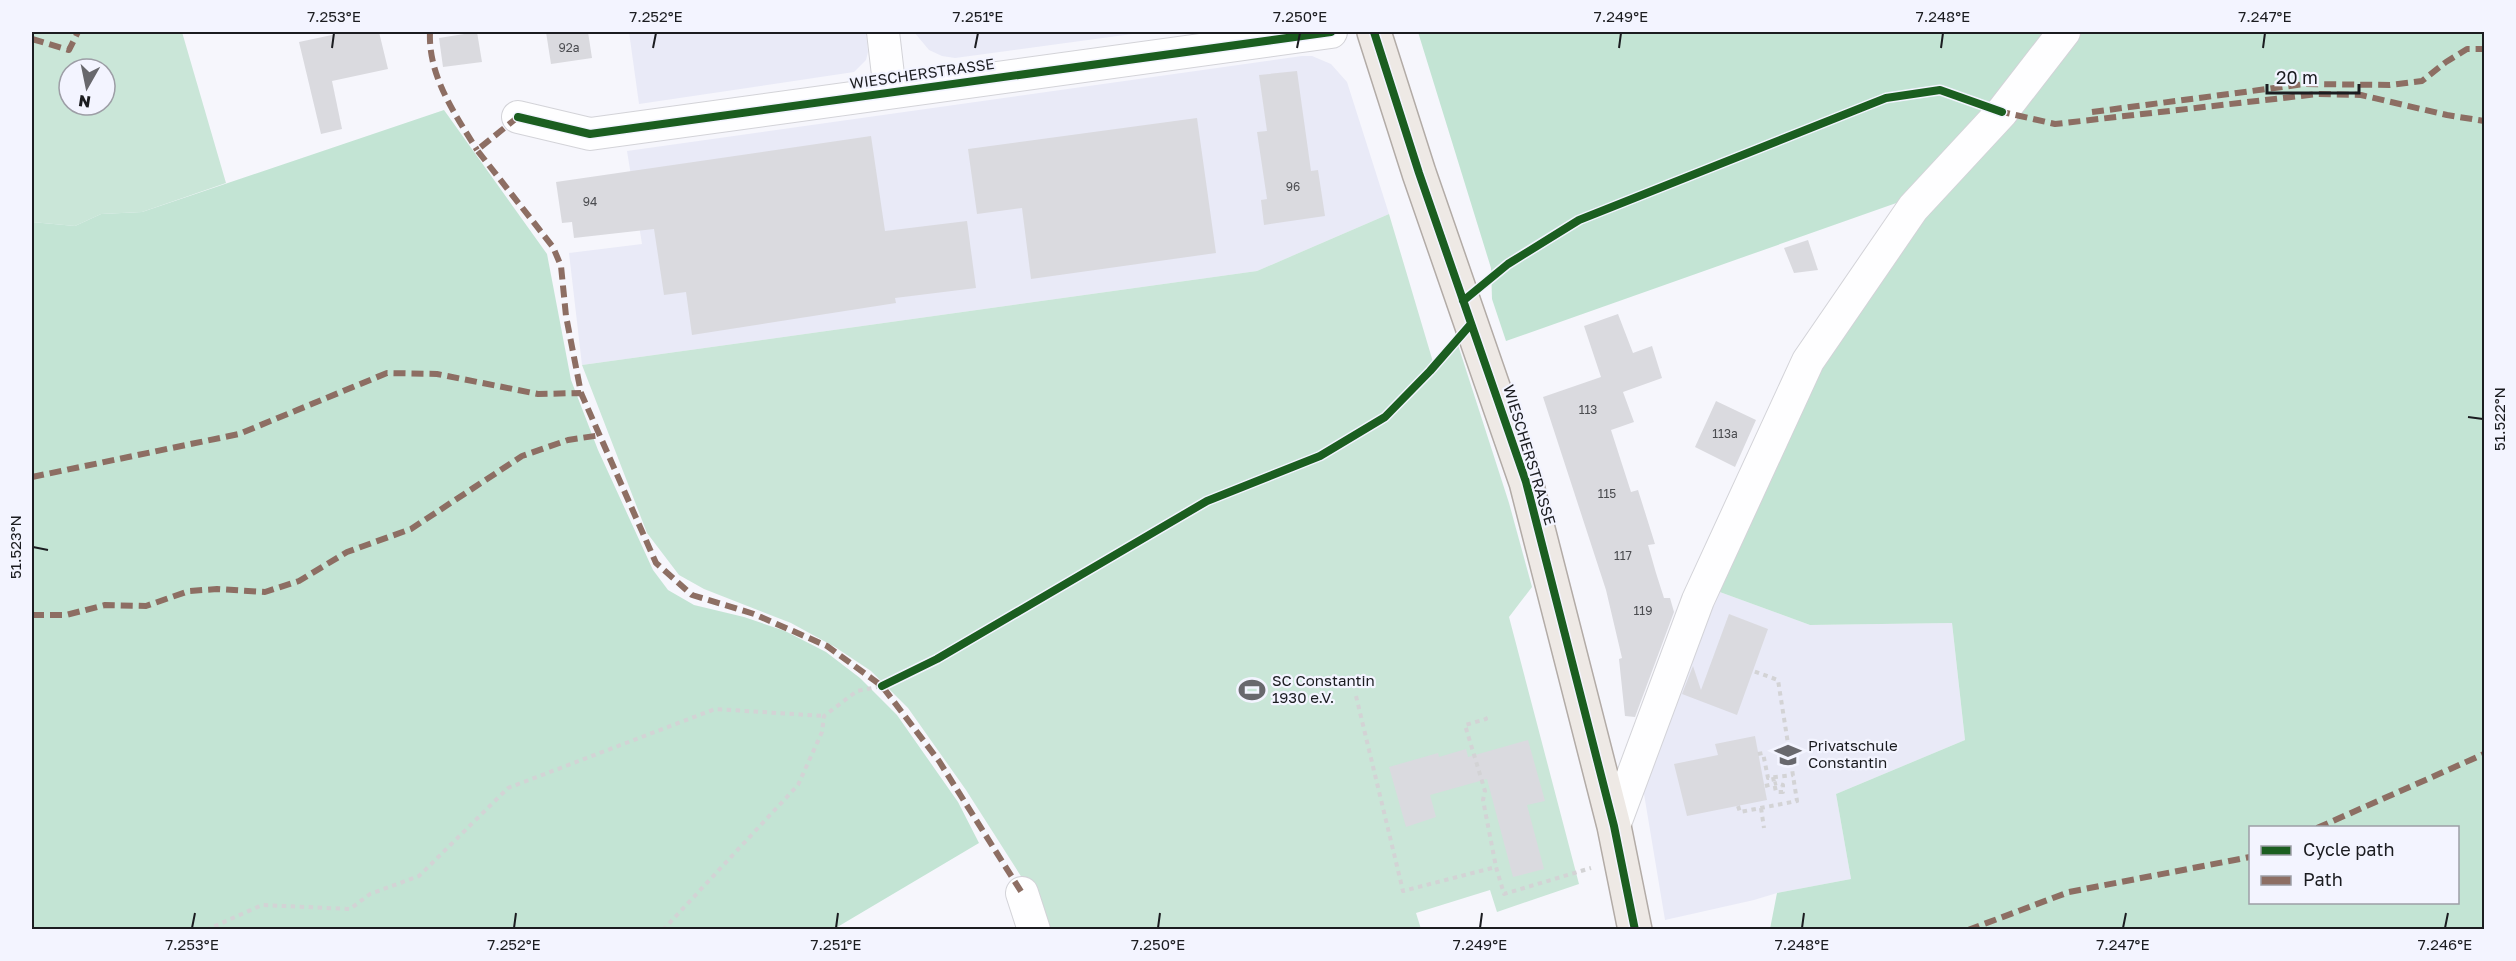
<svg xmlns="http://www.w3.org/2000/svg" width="2516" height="961" font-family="'Golos Text',sans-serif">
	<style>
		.built { fill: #e9eaf7 }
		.green { fill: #cae6d8; fill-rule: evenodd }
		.forest { fill: #c3e4d4; fill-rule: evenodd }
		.building { fill: #dadadf }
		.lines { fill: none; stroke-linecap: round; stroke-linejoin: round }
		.minor-casing { stroke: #d3d3d8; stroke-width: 34 }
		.major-casing { stroke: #b2aba6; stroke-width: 36 }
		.path { stroke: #d3d3d5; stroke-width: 4; stroke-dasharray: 4.5 4.5; stroke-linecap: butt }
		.minor { stroke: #fefeff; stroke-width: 32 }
		.major { stroke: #eee9e5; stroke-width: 33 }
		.path-bridge { stroke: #d3d3d5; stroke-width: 4; stroke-dasharray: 4.5 4.5; stroke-linecap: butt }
		.quiet { stroke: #8d6e63; stroke-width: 6; stroke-dasharray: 12 6; stroke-linecap: butt }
		.cycleway-casing { stroke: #f3f4ff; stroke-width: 11 }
		.cycleway { stroke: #1b5e20; stroke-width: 8 }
		.ticks { fill: none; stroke: #1b1c20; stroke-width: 2 }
		.labels { text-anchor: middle; stroke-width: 4.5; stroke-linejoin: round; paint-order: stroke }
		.number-label { font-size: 12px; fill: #4b4c50 }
		.street-label { font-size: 15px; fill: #1b1c20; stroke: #f3f4ff }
		.poi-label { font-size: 15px; fill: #1b1c20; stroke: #f3f4ff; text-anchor: start }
		.neatline { fill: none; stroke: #1b1c20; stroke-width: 2 }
		.ticks-label { font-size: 15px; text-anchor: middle; fill: #1b1c20 }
	</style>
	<rect width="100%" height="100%" fill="#f6f6fc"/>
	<!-- built -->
	<path class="built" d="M629,32H869L866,33L868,52L866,60L854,72L639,104Z
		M914,32H1147L955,58L942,56L929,50Z
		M1302,56H1312L1331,64L1347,82L1389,214L1257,271L582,365L569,253L642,244L627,151Z
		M1717,591L1810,625L1952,623L1965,740L1836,794L1851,879L1777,893L1754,900L1665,920L1640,770Z"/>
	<!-- green -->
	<path class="green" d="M32,32H182L226,183L142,212L101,214L75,226L32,222ZM69,69H105V105H69Z
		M1389,214L1436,372L1454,346L1458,345L1509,503L1532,587L1509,617L1579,884L1497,912L1490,890L1416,913L1421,929H1048L1024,881L966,790L908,708L871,671L835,647L791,623L704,589L679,575L647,533L582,365L1257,271Z"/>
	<!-- forest -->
	<path class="forest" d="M1418,32H2484V929H1770L1777,893L1851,879L1836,794L1965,740L1952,623L1810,625L1717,591L1815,364L1919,195L1506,341L1492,299L1491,268ZM2250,828H2458V902H2250Z
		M444,110L547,254L571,380L598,450L653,570L668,590L694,605L744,617L785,631L826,652L860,678L897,715L958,802L979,843L834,929H32V222L75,226L101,214L142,212Z"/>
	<!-- building -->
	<path class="building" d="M346,32H379L388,69L332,81L342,129L321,134L299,42Z
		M477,32L482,62L443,67L439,38Z
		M546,32H588L592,58L551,64Z
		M1297,71L1311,171L1318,170L1325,216L1264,225L1261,200L1267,199L1257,132L1267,131L1259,75Z
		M1197,118L1216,253L1031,279L1022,208L977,214L968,149Z
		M871,136L885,231L967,221L976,288L895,298L896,303L692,335L686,292L664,295L654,229L574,238L572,222L562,223L556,182Z
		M1808,240L1818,270L1794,273L1784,248Z
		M1618,314L1633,353L1652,346L1662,378L1623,392L1634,422L1611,430L1631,492L1638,490L1655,544L1648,545L1656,573L1664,598H1670L1674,612L1635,717L1625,716L1619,659L1622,658L1606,590L1543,397L1601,377L1584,326Z
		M1716,401L1756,420L1735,467L1695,447Z
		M1729,614L1768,629L1737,715L1682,694L1693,666L1701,690Z
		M1755,736L1767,800L1687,816L1674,764L1718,755L1715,744Z
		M1528,740L1545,801L1527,805L1544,869L1513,877L1487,779L1430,795L1436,817L1406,827L1389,767L1438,753L1439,757L1466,749L1468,757Z"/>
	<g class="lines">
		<!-- minor casing -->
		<g class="minor-casing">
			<path id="minor" d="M883,32L890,92
				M518,117L590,134L1331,32
				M1614,826L1698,600L1808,361L1913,208L2002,112L2064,32
				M1022,893L1034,930"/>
		</g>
		<!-- major casing -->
		<g class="major-casing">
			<path id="major" d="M1374,32L1419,173L1526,482L1614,826L1635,930"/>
		</g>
		<!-- path -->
		<path class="path" d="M1356,696L1403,891L1496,867L1504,894L1591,868
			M1485,717L1486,719L1465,725L1485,791L1483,800L1496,867
			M1758,754L1763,753L1768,778L1793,775
			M1773,777L1776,792H1783V785L1777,783
			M1738,806L1740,812L1797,801L1778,680L1753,671
			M1761,808L1764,828
			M206,930L262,905L350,909L370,894L419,876L508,788L715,709L824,716
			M663,930L798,785L822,732L824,716L857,691L882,686"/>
		<!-- minor -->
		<use href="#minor" class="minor"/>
		<!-- major -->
		<use href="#major" class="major"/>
		<!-- path-bridge -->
		<path class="path-bridge" d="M1765,786L1777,783"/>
		<!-- quiet -->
		<path class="quiet" d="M430,32C428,76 455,114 477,150
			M32,39L69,50L78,32
			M1998,111L2055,124L2318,94L2361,95L2447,115L2484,121
			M2092,112L2305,84L2390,85L2422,81L2446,62L2467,49H2484
			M518,117L477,150L553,247L561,266L566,316L581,393L656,563L692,595L754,614L827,646L882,686L939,761L1022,893
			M32,477L239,434L387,373L437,374L538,394L581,393
			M32,615H66L105,605L146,606L189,591L217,589L265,592L299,581L347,552L411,529L522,456L568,440L601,435
			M2317,828L2484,754
			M1968,930L2069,892L2250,857"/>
		<!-- cycleway casing -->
		<g class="cycleway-casing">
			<path id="cycleway" d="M1374,32L1419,173L1526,482L1614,826L1635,930
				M518,117L590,134L1331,32
				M1463,301L1508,264L1579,220L1886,98L1940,90L2002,112
				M882,686L937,659L1207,501L1320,456L1385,417L1430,371L1471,324"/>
		</g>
		<!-- cycleway -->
		<use href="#cycleway" class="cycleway"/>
	</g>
	<!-- ticks -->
	<path class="ticks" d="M332,48L334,33M653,48L656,33M975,48L978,33M1297,48L1300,33M1619,48L1621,33M1941,48L1943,33M2263,48L2265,33M2468,417L2483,419M33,547L48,550M192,928L195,913M514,928L516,913M836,928L838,913M1158,928L1160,913M1480,928L1482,913M1802,928L1804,913M2123,928L2126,913M2445,928L2448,913"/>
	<!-- icons -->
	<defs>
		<g id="stadium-bare" transform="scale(2.07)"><path d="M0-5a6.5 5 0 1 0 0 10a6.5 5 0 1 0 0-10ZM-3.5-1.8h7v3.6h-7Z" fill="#68686d" stroke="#f3f4ff" stroke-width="2.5" paint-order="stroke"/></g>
		<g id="school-bare" transform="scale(2.07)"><path d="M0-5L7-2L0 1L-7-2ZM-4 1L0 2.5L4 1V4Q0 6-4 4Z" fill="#68686d" stroke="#f3f4ff" stroke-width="2.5" paint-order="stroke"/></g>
	</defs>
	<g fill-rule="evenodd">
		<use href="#stadium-bare" x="1252" y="690"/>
		<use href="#school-bare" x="1788" y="755"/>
	</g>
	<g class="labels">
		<!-- number labels -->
		<g class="number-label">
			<text x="569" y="52">92a</text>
			<text x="1293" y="191">96</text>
			<text x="590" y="206">94</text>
			<text x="1588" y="414">113</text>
			<text x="1725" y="438">113a</text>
			<text x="1607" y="498">115</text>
			<text x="1623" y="560">117</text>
			<text x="1643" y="615">119</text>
		</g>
		<!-- street labels -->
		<g class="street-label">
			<text transform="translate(922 74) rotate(-8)" y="5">WIESCHERSTRASSE</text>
			<text transform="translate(1529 455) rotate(73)" y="5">WIESCHERSTRASSE</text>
		</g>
		<!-- poi labels -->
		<g class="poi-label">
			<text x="1272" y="686">SC Constantin<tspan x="1272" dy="17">1930 e.V.</tspan></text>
			<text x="1808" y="751">Privatschule<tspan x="1808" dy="17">Constantin</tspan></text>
		</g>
	</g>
	<!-- border -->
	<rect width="2516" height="961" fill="none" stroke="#f3f4ff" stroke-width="66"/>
	<!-- legend -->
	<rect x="2249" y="826" width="210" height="78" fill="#f3f4ff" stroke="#9d9ea6" stroke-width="1.5"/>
	<rect x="2261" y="846" width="30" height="9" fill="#1b5e20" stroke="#9d9ea6" stroke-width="1.5"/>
	<text x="2303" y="856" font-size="18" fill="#1b1c20">Cycle path</text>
	<rect x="2261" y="876" width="30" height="9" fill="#8d6e63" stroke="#9d9ea6" stroke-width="1.5"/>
	<text x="2303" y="886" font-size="18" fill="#1b1c20">Path</text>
	<!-- north arrow -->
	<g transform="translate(87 87) rotate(189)"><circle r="28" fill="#f3f4ff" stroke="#9d9ea6" stroke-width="1.5"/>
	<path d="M0-4.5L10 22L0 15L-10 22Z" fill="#68686d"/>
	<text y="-9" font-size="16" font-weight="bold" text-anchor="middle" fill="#1b1c20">N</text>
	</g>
	<!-- scale -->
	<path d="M2267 84v9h92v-9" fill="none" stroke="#1b1c20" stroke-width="3"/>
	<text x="2276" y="84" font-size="18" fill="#1b1c20" stroke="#f3f4ff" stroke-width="4.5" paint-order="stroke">20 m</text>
	<rect x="33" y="33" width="2450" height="895" class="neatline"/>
	<g class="ticks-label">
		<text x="334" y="22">7.253°E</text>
		<text x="656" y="22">7.252°E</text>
		<text x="978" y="22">7.251°E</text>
		<text x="1300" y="22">7.250°E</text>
		<text x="1621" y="22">7.249°E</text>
		<text x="1943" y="22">7.248°E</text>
		<text x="2265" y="22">7.247°E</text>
		<text transform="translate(2500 419) rotate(-90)" y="5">51.522°N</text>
		<text transform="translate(16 547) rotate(-90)" y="5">51.523°N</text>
		<text x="192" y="950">7.253°E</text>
		<text x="514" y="950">7.252°E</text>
		<text x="836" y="950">7.251°E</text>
		<text x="1158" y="950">7.250°E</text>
		<text x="1480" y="950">7.249°E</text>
		<text x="1802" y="950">7.248°E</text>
		<text x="2123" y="950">7.247°E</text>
		<text x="2445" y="950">7.246°E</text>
	</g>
</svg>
